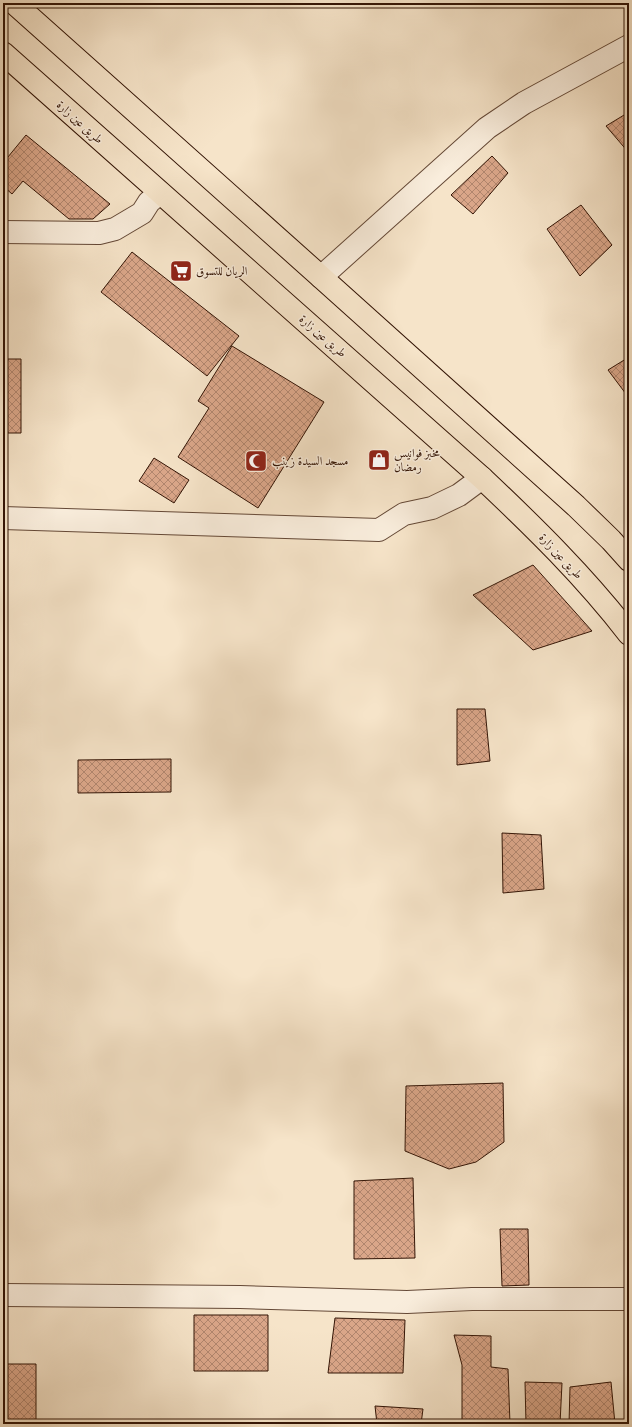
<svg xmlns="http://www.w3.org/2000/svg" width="632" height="1427" font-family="'Gentium Book Plus',Amiri,serif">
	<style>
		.building { fill: url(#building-cross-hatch); stroke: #331405 }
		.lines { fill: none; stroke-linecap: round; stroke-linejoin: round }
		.minor-casing { stroke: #644836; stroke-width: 24 }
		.major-casing { stroke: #331405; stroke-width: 24 }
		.minor { stroke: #f9eddc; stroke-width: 22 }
		.major { stroke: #f6e4c9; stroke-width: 22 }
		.labels { text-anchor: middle; stroke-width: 3; stroke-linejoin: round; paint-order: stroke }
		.street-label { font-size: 12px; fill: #331405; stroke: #f9eddc }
		.poi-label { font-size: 12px; fill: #331405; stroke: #f9eddc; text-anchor: start }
	</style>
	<defs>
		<pattern id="building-cross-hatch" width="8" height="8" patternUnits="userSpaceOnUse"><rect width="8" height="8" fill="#daa689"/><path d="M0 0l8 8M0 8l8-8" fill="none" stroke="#b1866e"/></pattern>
	</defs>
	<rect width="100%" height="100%" fill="#f6e4c9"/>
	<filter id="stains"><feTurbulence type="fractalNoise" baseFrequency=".005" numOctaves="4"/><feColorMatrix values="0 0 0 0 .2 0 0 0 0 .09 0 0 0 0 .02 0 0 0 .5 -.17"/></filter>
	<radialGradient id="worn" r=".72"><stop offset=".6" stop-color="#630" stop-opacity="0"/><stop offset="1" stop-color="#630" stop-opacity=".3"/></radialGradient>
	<!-- building -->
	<path class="building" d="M629,112V153L606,126Z
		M26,135L110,204L93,219H69L23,181L12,194L3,186V163Z
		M492,156L508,173L473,214L451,195Z
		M581,205L612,245L580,276L547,229Z
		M132,252L239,336L207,376L101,292Z
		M232,346L324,402L258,508L178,457L209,408L198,401Z
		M629,357V398L608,370Z
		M3,359H21V433H3Z
		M154,458L189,480L174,503L139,481Z
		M533,565L592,631L533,650L473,595Z
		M457,709H485L490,761L457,765Z
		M171,759V792L78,793V760Z
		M502,833L541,835L544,889L503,893Z
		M503,1083L504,1142L476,1162L449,1169L405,1151L406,1086Z
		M413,1178L415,1258L354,1259V1181Z
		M500,1229H528L529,1285L502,1286Z
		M194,1315H268V1371H194Z
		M335,1318L405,1320L403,1373H328Z
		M454,1335L491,1336V1367L508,1369L510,1424H462V1365Z
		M3,1364H36V1424H3Z
		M525,1382L562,1383L560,1424H526Z
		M611,1382L615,1424H569L570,1387Z
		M375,1406L423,1409L421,1424H377Z"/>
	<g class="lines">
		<!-- minor casing -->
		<g class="minor-casing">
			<path id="minor" d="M3,232L99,233L115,229L142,213L149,202L160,193
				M321,277L487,128L524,103L629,46
				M3,518L379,530L404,514L432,508L459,495L482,478
				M3,1295L240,1297L407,1302L472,1299H629"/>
		</g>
		<!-- major casing -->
		<g class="major-casing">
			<path id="major" d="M14,3L321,277L576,506L611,540L629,560
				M3,53L482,478C534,527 585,577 629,634"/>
		</g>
		<!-- minor -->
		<use href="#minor" class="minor"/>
		<!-- major -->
		<use href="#major" class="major"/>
	</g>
	<!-- icons -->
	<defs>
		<g id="supermarket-square" transform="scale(1.15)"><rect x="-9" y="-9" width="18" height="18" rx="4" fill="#8f2418" stroke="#f9eddc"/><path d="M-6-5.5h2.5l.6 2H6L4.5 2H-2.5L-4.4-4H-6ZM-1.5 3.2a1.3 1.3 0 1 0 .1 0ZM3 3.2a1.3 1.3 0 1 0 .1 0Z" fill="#fff"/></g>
		<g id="shop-square" transform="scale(1.15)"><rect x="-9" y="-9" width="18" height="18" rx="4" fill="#8f2418" stroke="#f9eddc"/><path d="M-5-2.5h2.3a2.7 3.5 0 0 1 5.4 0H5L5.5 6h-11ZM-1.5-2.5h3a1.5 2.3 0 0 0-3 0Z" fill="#fff"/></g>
		<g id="mosque-square" transform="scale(1.15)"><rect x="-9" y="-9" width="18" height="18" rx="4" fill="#8f2418" stroke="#f9eddc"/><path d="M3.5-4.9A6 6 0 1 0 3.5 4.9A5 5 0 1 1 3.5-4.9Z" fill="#fff"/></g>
	</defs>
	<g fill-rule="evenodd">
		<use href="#supermarket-square" x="181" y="271"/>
		<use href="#shop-square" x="379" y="460"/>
		<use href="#mosque-square" x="256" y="461"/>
	</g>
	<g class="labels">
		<!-- street labels -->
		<g class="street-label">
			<text transform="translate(80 122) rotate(42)" y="4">طريق عين زارة</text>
			<text transform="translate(323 336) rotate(41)" y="4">طريق عين زارة</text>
			<text transform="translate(561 556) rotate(47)" y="4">طريق عين زارة</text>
		</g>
		<!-- poi labels -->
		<g class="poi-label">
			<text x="196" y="275">الريان للتسوق</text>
			<text x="394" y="457">مخبز فوانيس<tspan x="394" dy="14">رمضان</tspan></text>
			<text x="272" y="465">مسجد السيدة زينب</text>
		</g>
	</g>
	<!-- margin -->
	<rect width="632" height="1427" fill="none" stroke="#f6e4c9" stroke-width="16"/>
	<rect x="4" y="4" width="624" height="1419" fill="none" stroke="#331405" stroke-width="2"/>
	<rect x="8" y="8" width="616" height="1411" fill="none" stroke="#331405"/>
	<rect width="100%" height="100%" filter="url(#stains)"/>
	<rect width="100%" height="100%" fill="url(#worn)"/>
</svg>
